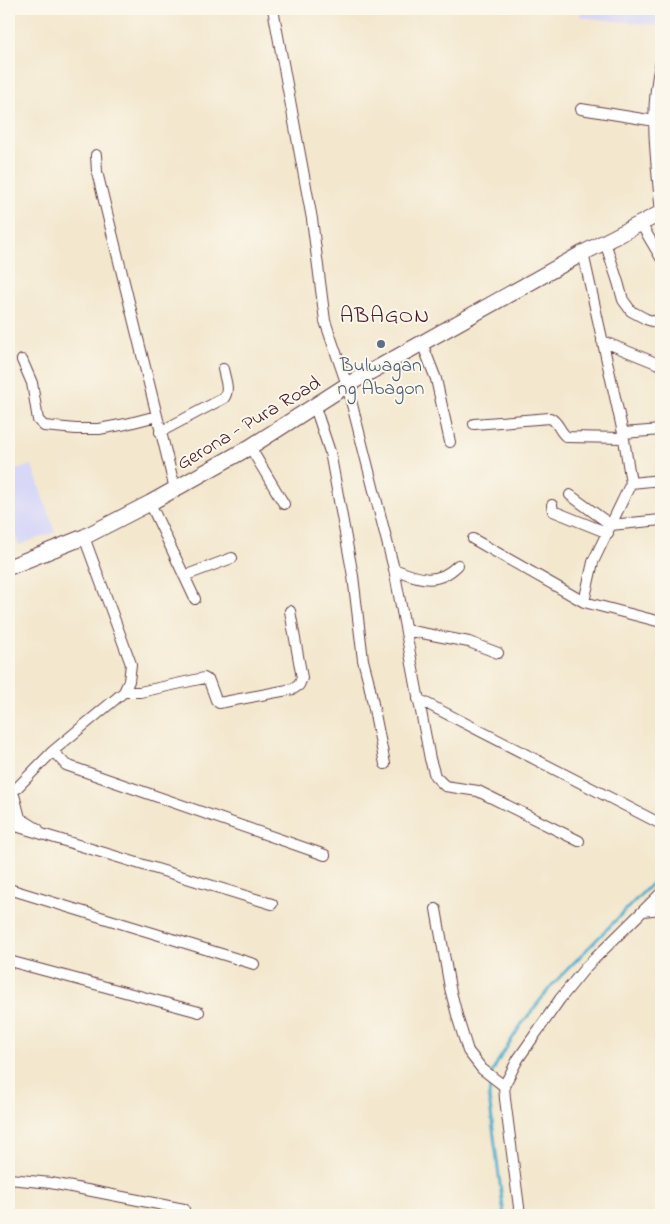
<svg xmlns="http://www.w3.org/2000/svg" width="670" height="1224" font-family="'Indie Flower',sans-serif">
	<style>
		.built { fill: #d7d7f8 }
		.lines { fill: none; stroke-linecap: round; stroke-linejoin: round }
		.stream { stroke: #4baaca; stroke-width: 3 }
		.street-casing { stroke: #633d43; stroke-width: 12 }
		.secondary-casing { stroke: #633d43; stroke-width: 17 }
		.street { stroke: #fff; stroke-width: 10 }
		.secondary { stroke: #fff; stroke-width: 15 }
		.service-dot { fill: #5c6f8a; stroke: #fbf7ec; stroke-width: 2 }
		.labels { text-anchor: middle; stroke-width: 4; stroke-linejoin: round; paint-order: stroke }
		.service-label { font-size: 20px; fill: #4e5e75; stroke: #fbf7ec }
		.street-label { font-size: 20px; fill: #4a1f2b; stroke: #fbf7ec }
		.quarter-label { font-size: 22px; letter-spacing: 1px; fill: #4a1f2b; stroke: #fbf7ec }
	</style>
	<rect width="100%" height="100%" fill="#fbf7ec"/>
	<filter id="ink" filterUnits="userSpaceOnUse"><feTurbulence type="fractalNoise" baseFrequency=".02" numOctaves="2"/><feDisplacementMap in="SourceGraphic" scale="10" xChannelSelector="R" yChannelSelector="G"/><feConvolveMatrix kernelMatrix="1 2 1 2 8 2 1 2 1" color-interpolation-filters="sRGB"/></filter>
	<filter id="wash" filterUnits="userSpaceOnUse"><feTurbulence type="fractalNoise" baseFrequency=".0096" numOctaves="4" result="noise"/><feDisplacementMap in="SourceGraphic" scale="20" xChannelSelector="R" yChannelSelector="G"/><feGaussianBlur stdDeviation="1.12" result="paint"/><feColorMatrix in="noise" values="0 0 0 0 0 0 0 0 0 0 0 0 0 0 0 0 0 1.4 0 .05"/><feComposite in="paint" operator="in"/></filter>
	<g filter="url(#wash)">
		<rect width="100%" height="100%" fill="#f3e7cd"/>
		<!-- built -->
		<path class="built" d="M581,9H661V26L580,17Z
			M32,465L55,532L19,545L9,518V472Z"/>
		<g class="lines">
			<!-- stream -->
			<path class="stream" d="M504,1215L489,1097L491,1075L498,1061L521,1025L552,985L661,874"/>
		</g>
	</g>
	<g filter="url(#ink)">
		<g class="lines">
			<!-- street casing -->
			<g class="street-casing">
				<path id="street" d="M273,9L312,219L325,321L347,385L394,569L430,759L435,776L445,786L478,791L579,841
					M581,109L655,121
					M96,155L97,172L175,489
					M661,214C657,164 648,111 661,62
					M641,224L661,258
					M605,242L618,282L623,300L631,311L646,319L661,324
					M583,253L623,433L631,483L593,562L584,602L661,622
					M602,341L661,365
					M422,343L436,379L450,442
					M22,360L32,383L38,420L44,426L76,429H99L126,424L157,416
					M315,407L330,452L353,576L363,660L368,679L385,764
					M474,424L550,418C559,422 559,432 567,437L624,438
					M160,432L224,398C230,390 225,379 223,369
					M623,433L661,430
					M250,447L284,504
					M631,483L661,480
					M570,495L611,525L661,520
					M150,503L195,599
					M552,505L553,511L608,533
					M473,539L584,602
					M394,569C419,579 437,586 458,565
					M184,576L232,558
					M406,630L469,642L498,653
					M124,692H140L204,678L209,681L216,700L219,703L293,689L299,685L302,678L290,611
					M418,699L661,824
					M53,751L66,765L325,855
					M13,791L20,818L38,829
					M9,796L53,751L124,692L129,681L131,664L84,537
					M9,824L272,904
					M9,889L254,964
					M436,909L450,988L458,1019L468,1051L482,1069L504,1086
					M643,911L661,909
					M9,961L199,1012
					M9,1179L51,1183L184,1209
					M520,1215L505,1099L504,1086L518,1059L560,999L586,967L661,893"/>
			</g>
			<!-- secondary casing -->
			<g class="secondary-casing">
				<path id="secondary" d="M9,567L84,537L150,503L250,447L347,385L422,343L583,253L661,213"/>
			</g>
			<!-- street -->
			<use href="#street" class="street"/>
			<!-- secondary -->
			<use href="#secondary" class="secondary"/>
		</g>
	</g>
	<!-- markers -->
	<circle class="service-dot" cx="381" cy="344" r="5"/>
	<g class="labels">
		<!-- service labels -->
		<g class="service-label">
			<text x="381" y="371">Bulwagan<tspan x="381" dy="23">ng Abagon</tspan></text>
		</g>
		<!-- street labels -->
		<g class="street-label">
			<text transform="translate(248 422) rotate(-31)" y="7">Gerona - Pura Road</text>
		</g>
		<!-- quarter labels -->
		<g class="quarter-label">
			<text x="385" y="322">ABAGON</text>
		</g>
	</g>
	<!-- margin -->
	<rect width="670" height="1224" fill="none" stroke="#fbf7ec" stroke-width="30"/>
</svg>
